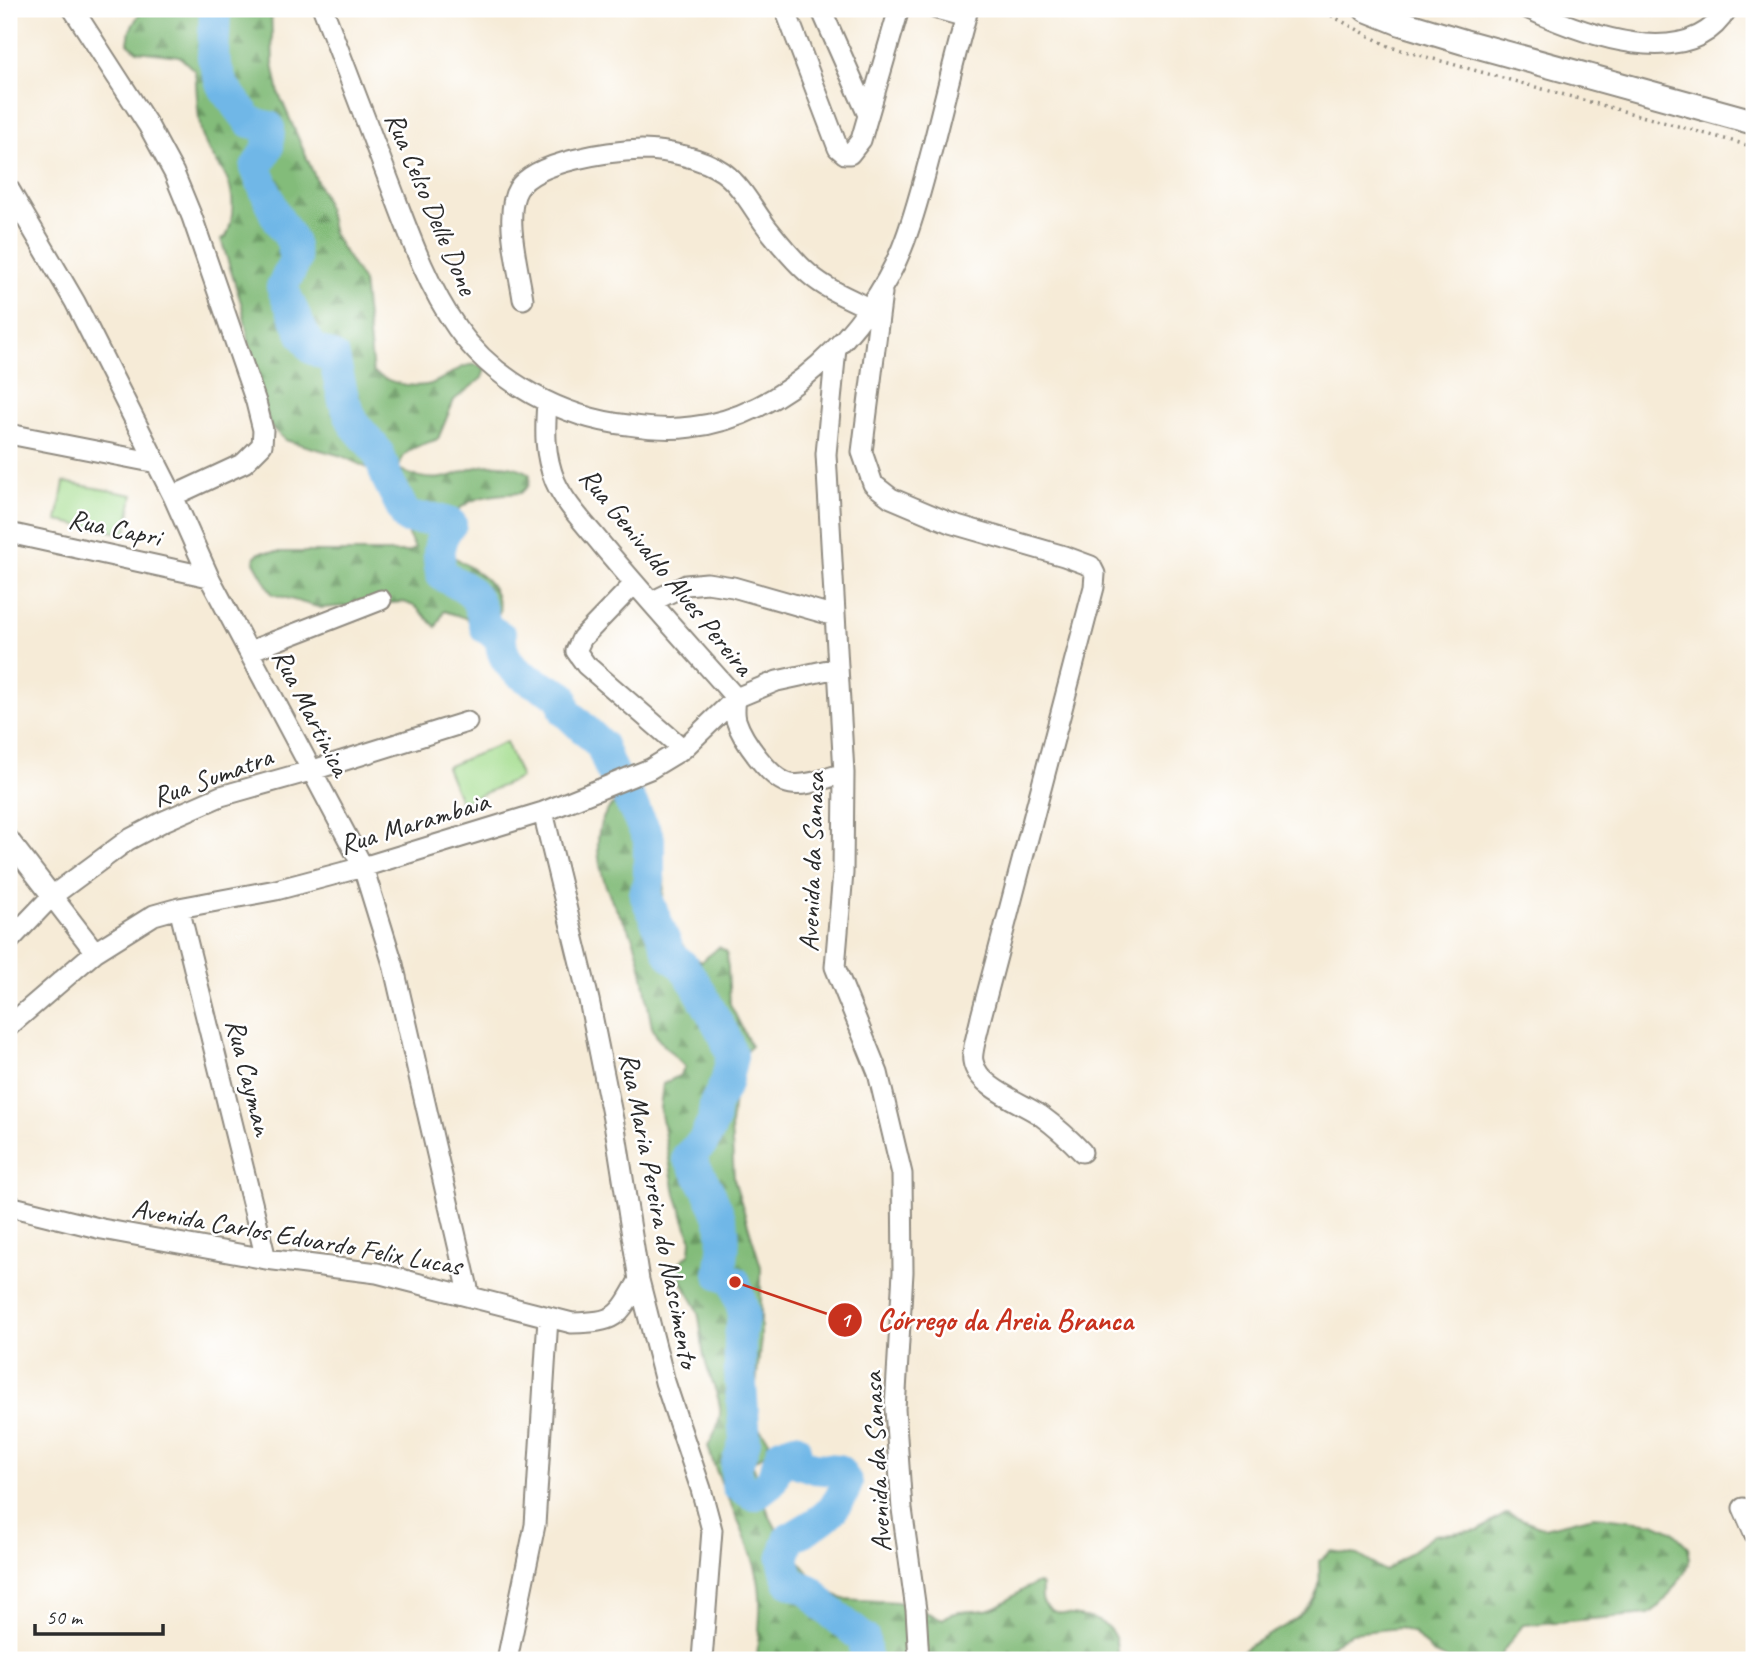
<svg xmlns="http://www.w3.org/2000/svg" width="1763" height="1669" font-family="Caveat,sans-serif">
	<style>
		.green { fill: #a4dd8f; stroke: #68845d; stroke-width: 2 }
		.forest { fill: url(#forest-firs); stroke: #577452; stroke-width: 2 }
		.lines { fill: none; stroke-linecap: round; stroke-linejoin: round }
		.river { stroke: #70b7e7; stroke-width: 32 }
		.minor-casing { stroke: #908b81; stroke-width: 23 }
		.major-casing { stroke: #908b81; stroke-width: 28 }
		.path { stroke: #908b81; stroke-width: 3.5; stroke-dasharray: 2 5; stroke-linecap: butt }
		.minor { stroke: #fff; stroke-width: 19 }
		.major { stroke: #fff; stroke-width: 24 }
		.labels { text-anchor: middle; stroke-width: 5; stroke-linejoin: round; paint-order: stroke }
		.street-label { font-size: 28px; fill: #2b2b2b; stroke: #fff }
		.leader { fill: none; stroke: #c8321e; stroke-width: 2.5 }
		.callout-dot { fill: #c8321e; stroke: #fff; stroke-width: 2.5 }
		.mark-label { font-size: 21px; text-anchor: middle; font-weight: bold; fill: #fff }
		.callout-label { font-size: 30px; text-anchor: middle; font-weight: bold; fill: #c8321e; stroke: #fff; stroke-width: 5; stroke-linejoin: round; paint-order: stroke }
	</style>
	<defs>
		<pattern id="forest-firs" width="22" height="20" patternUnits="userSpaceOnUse" patternTransform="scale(1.75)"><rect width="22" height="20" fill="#83bc7a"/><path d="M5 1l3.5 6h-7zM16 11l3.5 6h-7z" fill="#6b9964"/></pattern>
	</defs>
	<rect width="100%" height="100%" fill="#fff"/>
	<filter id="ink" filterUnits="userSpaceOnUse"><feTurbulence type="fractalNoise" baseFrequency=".0143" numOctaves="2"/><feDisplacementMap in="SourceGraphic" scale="14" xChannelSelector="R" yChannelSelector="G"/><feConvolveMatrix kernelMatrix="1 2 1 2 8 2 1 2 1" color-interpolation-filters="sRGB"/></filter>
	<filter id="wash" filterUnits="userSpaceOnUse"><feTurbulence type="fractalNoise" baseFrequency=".00686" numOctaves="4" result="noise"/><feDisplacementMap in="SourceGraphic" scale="28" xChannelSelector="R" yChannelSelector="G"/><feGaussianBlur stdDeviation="1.57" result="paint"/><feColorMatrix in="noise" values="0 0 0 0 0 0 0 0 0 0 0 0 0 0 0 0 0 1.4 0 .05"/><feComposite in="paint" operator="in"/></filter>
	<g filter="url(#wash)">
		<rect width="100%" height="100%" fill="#f6ebd7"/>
		<!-- green -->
		<path class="green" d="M64,482L133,495L126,534L57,521Z
			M506,742L521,778L461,803L446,767Z"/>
		<!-- forest -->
		<path class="forest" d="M142,9H271L273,64L279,94L326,202L333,234L363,282L373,372C388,382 408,388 426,385C445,383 466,354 485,369L482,378L454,400L438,439C420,446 401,448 399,469C411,476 427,480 441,478C452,477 463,471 473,468C491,463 517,463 530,475L529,485L521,493C490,495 456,495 446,532C444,539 443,546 448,552C451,556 458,559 462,562C485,578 495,581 500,611L492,622L480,623L444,611L436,627L416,607L404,602L321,608L272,594L254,562L255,556L261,552H408L415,548L374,471L342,456L285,440L270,426L259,392L242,306L221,239L226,237C234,220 235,195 227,179C219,162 205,150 201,131C197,112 197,91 195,71L179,56L137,51L128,43L130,30Z
			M612,805H633C646,825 661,852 664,876C665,883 663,890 663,898C665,923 681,948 701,962L719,947L727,952L730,1004L751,1046L738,1057L731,1126L734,1179L761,1267V1339L752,1420L769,1440L766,1453L752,1462L769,1515L784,1543L819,1585L843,1599L898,1602L943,1619C956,1608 974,1613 990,1609C1004,1607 1019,1588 1038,1583L1042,1586C1042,1591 1041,1598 1043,1602C1054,1624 1101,1605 1115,1638C1117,1644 1117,1654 1118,1660H757C758,1634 763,1605 758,1579C749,1533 720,1491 708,1446C732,1405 715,1399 705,1360C700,1344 703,1323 696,1307C688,1291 678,1282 679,1263L690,1253L691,1240L674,1188L660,1108L663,1084L679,1076L685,1067L658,1039L652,1027C646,999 644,968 634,941C630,927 619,916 613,903C599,874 588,830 612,805Z
			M1507,1513L1544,1528L1594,1516L1654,1523L1672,1531L1688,1547L1690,1559L1684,1573L1662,1604L1649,1614L1523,1625L1504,1650L1500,1660H1448L1432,1653L1414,1633L1399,1628L1352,1633L1307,1660H1232C1258,1632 1305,1629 1318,1589C1321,1581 1319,1570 1319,1561L1331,1551L1358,1555L1385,1571L1434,1535L1479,1530Z"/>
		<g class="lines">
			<!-- river -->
			<path class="river" d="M215,9L213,57L222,85L250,122L269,127L268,147L256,168L275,214L292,241L295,261L282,287L303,334L313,349L334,358L344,401L354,424L378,452L387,478L407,518L435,519L451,524C437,538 437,558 442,575C474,593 477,591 486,628L501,637C499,671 536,683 562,696L565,711L601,745L610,768L625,791L649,839V880L645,894L670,954L684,967L697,986L725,1037L732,1056L726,1083L715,1104L713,1122L703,1142L688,1156C701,1177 715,1200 722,1225C726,1240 722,1258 720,1274L735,1282L744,1314L740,1336V1371L745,1441L736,1467L737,1485L754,1495L771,1482L781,1453L795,1448L797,1462L814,1468L838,1470L847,1483C836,1515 817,1523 789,1539L783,1559L789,1581L811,1591L827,1609L864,1639L866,1660"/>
		</g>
	</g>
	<g filter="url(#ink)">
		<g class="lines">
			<!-- minor casing -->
			<g class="minor-casing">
				<path id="minor" d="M73,9L148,125L174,173L192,217L256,402L263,430L262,445L244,463L173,496
					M323,9C345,66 367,124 389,181C408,231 426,284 457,328C495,382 563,418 628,425C648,428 670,430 691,427C783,418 869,330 902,248C915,216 923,182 932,149C944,102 955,55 968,9
					M785,9L838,148L845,154H850L861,140L899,9
					M821,9L868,115
					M937,9L966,17
					M1529,9C1581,33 1689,75 1727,9
					M9,189L75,302L173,496L209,577L363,867L393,964L470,1297
					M882,293L862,452L873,484L891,498L950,523L1064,556L1091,566L1095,574L1094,587L981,1017C979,1028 971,1052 973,1061C977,1087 1021,1102 1040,1115C1055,1126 1069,1138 1082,1152
					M523,299C519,271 503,213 518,189C535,161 611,151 642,150C666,150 703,158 723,172C743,187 754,211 769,230C781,245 795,262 809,274C826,289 848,298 869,308
					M836,348L826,454L844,773L843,873L835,967L878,1073L902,1174L903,1272L895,1409L902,1509L916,1610L919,1660
					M547,402C545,430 544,454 555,481C565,504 586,525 602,545C645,597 691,647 736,698C735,705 734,712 736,720C742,739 770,780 791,784C807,787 829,777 844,773
					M9,434L157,463
					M9,533L209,577
					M634,584L582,638L576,651L586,665L683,749
					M651,602L686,585L707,583L733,587L835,616
					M250,651L381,600
					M543,812L589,1000L616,1134L639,1280L665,1382L701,1489L712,1530L702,1660
					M9,840L95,952
					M179,908L266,1259
					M9,941L52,896L128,840L164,821L221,796L310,771L467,722
					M9,1026L95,952L154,915L179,908L276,890L363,867L543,812L650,769L683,749L736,698L777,681L837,668
					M9,1206L102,1229L266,1259L377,1273L572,1323C616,1322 618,1318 639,1280
					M1743,1508L1754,1533
					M507,1660L535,1525L548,1318"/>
			</g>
			<!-- major casing -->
			<g class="major-casing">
				<path id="major" d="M1366,9L1401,23L1464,42L1754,122"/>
			</g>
			<!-- path -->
			<path class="path" d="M1319,9L1390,47L1754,147"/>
			<!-- minor -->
			<use href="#minor" class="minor"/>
			<!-- major -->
			<use href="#major" class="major"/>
		</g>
	</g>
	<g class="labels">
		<!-- street labels -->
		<g class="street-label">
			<text transform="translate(432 203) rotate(67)" y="10">Rua Celso Delle Done</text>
			<text transform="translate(115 527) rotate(12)" y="10">Rua Capri</text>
			<text transform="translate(667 571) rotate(51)" y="10">Rua Genivaldo Alves Pereira</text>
			<text transform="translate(312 712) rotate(63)" y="10">Rua Martinica</text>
			<text transform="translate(212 776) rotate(-20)" y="10">Rua Sumatra</text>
			<text transform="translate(414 822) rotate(-17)" y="10">Rua Marambaia</text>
			<text transform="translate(811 862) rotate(-88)" y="10">Avenida da Sanasa</text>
			<text transform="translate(250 1077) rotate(76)" y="10">Rua Cayman</text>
			<text transform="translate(660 1210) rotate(79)" y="10">Rua Maria Pereira do Nascimento</text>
			<text transform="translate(297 1236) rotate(10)" y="10">Avenida Carlos Eduardo Felix Lucas</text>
			<text transform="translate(876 1462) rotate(-93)" y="10">Avenida da Sanasa</text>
		</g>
	</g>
	<!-- callouts -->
	<path class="leader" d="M735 1282L845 1320"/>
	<g class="callout-dot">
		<circle cx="735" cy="1282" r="7"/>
		<circle cx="845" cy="1320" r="18"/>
	</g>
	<g class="mark-label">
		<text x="845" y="1327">1</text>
	</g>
	<g class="callout-label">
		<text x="1005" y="1330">Córrego da Areia Branca</text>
	</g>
	<!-- margin -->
	<rect width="1763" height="1669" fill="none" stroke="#fff" stroke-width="35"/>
	<!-- scale -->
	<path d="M35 1624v10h128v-10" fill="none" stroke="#2b2b2b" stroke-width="3.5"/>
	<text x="46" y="1624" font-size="21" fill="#2b2b2b" stroke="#ffffff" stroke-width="5" paint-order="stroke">50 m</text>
</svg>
